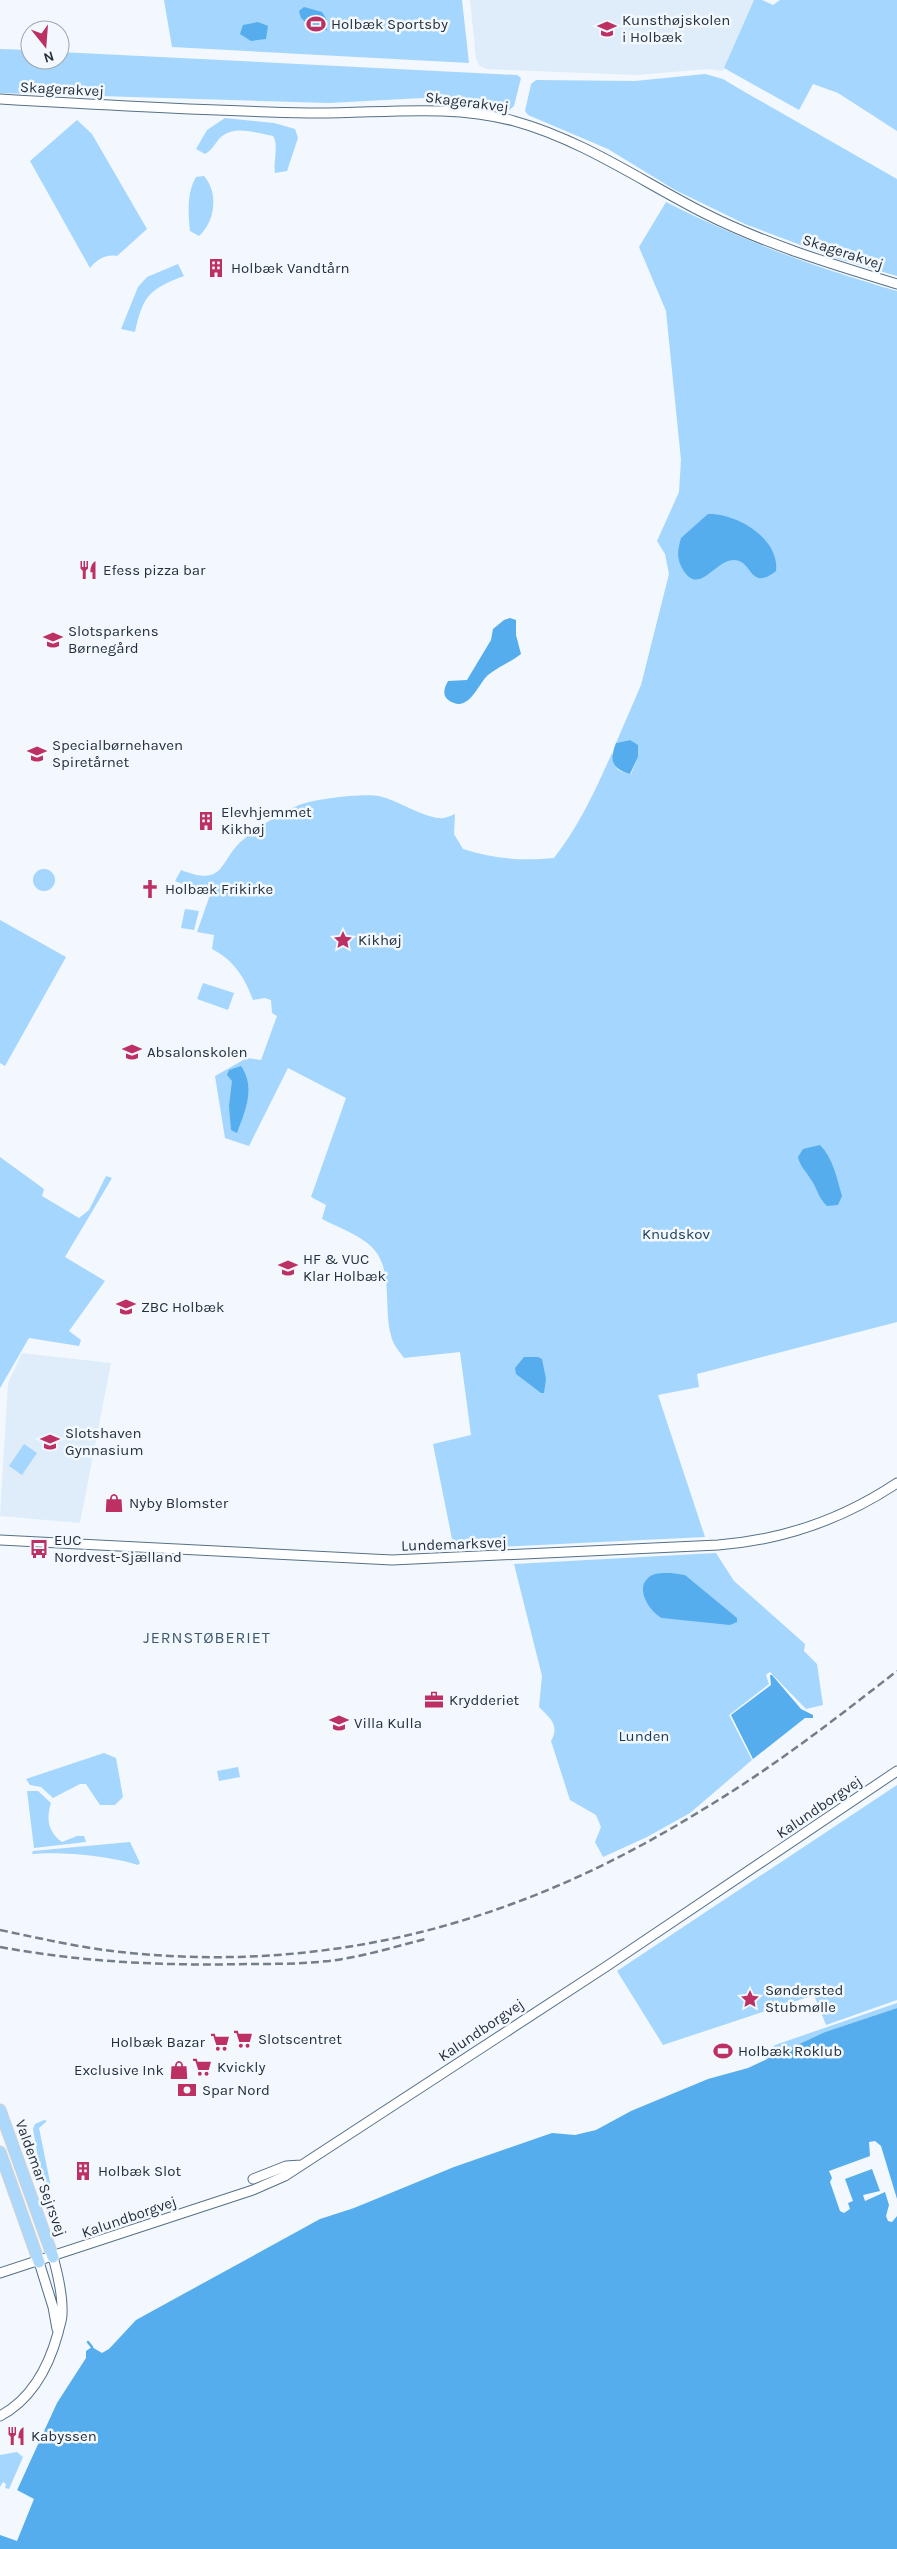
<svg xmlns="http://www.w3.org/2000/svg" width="897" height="2549" font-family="Karla,sans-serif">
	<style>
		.built { fill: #deedf9 }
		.green { fill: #a5d6fd }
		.water { fill: #55adee }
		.pier { fill: #f2f8fd }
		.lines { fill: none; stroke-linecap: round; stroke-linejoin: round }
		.stream { stroke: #55adee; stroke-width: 2.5 }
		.minor-casing { stroke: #567086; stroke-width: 11 }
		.major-casing { stroke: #cfd2d4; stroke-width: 13 }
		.minor { stroke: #fff; stroke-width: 9 }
		.major { stroke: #acd8fb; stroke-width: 11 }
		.rail { stroke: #747e85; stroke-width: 2.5; stroke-dasharray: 8 4; stroke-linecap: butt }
		.labels { text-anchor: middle; stroke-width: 5; stroke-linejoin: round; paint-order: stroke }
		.poi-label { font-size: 15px; fill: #25313a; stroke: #f2f8fd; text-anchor: start }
		.street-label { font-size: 15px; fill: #25313a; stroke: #f2f8fd }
		.park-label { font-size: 15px; fill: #163a55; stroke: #f2f8fd }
		.neighbourhood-label { font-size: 16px; letter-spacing: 1px; fill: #3e586d; stroke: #f2f8fd }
	</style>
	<rect width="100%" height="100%" fill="#f2f8fd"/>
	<!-- built -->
	<path class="built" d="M470,0H754L723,71L709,69L636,75L486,69L479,65L476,59Z
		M22,1353L111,1363L80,1523L0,1516L8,1383Z"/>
	<!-- green -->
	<path class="green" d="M164,0H462L469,63L172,47Z
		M754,0H762L773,5L780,0H897V131L838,93L813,84L799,110L724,68Z
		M0,49L30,50V60H60V52L517,75L521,78L514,106L506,113L484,107L422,98L329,103L0,93Z
		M705,74L723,79L743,91L897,179V276L838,259L745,224L675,190L608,149L528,115L525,111L531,84L536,80L635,81Z
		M225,118L274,123L295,129L298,138L287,171L275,173C273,161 279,145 273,136C255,133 233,124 219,139C214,145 212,150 205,154L196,149L207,130Z
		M77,120L92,134L147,229L117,256C105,254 97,260 90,268L30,161Z
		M204,176C219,193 215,222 199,236L190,231C188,213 187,192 196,177Z
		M666,202C743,241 814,267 897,291V1322L697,1374L699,1387L658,1395L705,1537L454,1549L433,1444L471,1435L460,1352L404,1358C400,1352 394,1346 392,1339C381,1306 398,1262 363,1240C350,1231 335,1226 322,1219L326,1205L311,1197L346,1098L288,1068L249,1146L225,1138L215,1076L247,1058L261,1060L277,1016L272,1013L271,1000L265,998L253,1000C245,978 234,960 212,949L214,935L197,932L210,895L175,881L181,870C227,888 218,860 244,839C260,826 280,813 299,805C314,799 363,793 379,796C397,800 422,817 440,818C444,819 450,816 455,814L454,834L463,849C494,859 521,861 554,858C579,826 595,791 612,753C618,767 611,770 631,774L638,757L630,740L616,743L641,685L669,574L665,554L657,541L679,492L681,460L666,311L639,247Z
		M178,264L184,276C150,289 143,295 135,332L121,329L138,287L147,277Z
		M33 880a11 11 0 1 1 22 0a11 11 0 1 1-22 0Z
		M185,909L199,911L194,930L181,928Z
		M0,920L66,957L5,1066L0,1063Z
		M203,983L234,993L228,1010L197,999Z
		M0,1157L44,1189L42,1196L79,1218L89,1210L106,1176L112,1178L65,1257L105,1281L69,1331L81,1340L79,1346L29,1338L0,1388Z
		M24,1444L37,1453L22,1475L9,1466Z
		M716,1553L734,1581L805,1644L804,1651L817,1664L823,1705L806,1709L770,1672L766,1675L769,1684L729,1715L752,1760L690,1813L647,1837L603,1857L595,1842L601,1827L596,1815L570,1800L551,1741C560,1725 550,1718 539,1707L542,1676L514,1564Z
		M104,1753L116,1758L123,1797L115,1805H100L86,1784H80L53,1798L41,1787L30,1785L26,1779Z
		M238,1767L240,1777L219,1781L217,1771Z
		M897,1785V2000L826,2025L814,1995L663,2045L617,1971Z
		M27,1791H38L51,1803C46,1819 48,1832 62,1842L77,1836H84L86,1842L34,1848Z
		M130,1842L140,1863L138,1865C112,1856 60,1851 32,1854L33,1851Z
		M897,2003V2008L825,2032L767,2060L765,2054L775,2045Z
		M44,2120L47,2121L39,2128L51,2187L46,2190L41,2175L33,2129L35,2124Z
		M17,2452L23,2457L9,2489L5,2488L6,2484L3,2482L0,2487V2455Z"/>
	<!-- water -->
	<path class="water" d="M304,7L322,12L327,20V30L315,31L301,18L299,11Z
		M258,22L268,26L266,39L251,41L240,34L243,25Z
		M708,514C737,513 780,539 776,571C749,592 753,560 734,560C714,560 699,598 682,568C676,557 678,549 681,538Z
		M510,618L516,620V635L521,654C511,662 498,667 488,675C479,683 470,709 454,703C451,702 446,699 445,696C443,690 446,685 448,681L467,680L491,640L493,629L504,620Z
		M630,740L638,745V757L630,774C612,769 609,760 616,743Z
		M241,1066C256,1088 245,1111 237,1133L231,1130L229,1106L232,1081L227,1075L229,1070Z
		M820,1145C833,1158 837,1179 842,1196L838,1205L827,1206C817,1196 818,1189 810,1178C805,1170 800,1166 798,1157L803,1149Z
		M524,1357H538L542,1359L546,1379L544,1393H541L516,1374L515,1368Z
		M671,1573L685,1575L737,1618V1622L730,1625L662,1618C650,1612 635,1589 648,1578C654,1572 664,1573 671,1573Z
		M770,1675H772L801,1709L813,1715V1718H805L753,1759L731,1715L771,1685Z
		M897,2008V2549H0V2535L17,2541L34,2499L17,2490L57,2403L86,2358V2351L92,2347L102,2353L109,2349L136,2320L320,2219L354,2208L454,2167L552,2133L575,2135L596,2130L631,2111L708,2079L748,2068L825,2032Z"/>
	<!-- pier -->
	<path class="pier" d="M875,2141L881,2146L897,2199V2216L892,2222L888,2221L886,2216L889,2205L885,2192L865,2201L863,2195L880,2191L872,2169L845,2179L853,2201L848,2203L850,2209L844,2213L840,2211L830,2182L832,2178L829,2171L870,2156L869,2142Z
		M64,2385L17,2490L15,2489L55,2401Z"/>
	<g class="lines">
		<!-- stream -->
		<path class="stream" d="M88,2342L92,2347"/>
		<!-- minor casing -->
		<g class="minor-casing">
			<path id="minor" d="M0,99C103,105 206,111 309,113C378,114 446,103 514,121C583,140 641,181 704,213C765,244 831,264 897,284
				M0,1540L392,1560L718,1545C784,1540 843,1519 897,1483
				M253,2179L286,2166L301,2165
				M39,2262L53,2307L57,2329
				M0,2273L253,2190L285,2176L607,1966L897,1771
				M0,2416C32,2399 49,2366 58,2333C59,2327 62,2321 62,2314C63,2295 58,2275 53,2257"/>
		</g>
		<!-- major casing -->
		<g class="major-casing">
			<path id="major" d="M0,2110L53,2257
				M0,2152L39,2262"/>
		</g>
		<!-- minor -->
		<use href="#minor" class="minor"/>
		<!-- major -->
		<use href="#major" class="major"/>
		<!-- rail -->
		<path class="rail" d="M0,1930C43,1939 86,1949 130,1953C339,1973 525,1920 702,1810C771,1769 834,1720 897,1671
			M0,1947C82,1962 163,1966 246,1964C274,1964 301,1964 329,1961C362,1957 394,1947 425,1939"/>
	</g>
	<!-- icons -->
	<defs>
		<g id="stadium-bare" transform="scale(1.5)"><path d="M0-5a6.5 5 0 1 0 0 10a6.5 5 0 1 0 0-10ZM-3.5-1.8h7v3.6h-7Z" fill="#bd3063" stroke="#f2f8fd" stroke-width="2.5" paint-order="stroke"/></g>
		<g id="school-bare" transform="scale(1.5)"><path d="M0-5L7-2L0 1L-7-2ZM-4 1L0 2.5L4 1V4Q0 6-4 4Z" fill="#bd3063" stroke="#f2f8fd" stroke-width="2.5" paint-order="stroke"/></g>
		<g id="building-bare" transform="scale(1.5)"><path d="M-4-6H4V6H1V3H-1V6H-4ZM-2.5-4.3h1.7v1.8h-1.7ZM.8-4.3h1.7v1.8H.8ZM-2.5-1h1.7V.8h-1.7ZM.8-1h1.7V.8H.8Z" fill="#bd3063" stroke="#f2f8fd" stroke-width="2.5" paint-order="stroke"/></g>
		<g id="restaurant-bare" transform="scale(1.5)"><path d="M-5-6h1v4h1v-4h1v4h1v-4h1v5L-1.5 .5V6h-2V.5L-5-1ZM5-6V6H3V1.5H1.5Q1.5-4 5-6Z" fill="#bd3063" stroke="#f2f8fd" stroke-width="2.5" paint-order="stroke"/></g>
		<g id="church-bare" transform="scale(1.5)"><path d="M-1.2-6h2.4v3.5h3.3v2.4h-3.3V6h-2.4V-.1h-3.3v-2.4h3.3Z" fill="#bd3063" stroke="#f2f8fd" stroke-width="2.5" paint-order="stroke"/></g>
		<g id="sight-bare" transform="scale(1.5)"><path d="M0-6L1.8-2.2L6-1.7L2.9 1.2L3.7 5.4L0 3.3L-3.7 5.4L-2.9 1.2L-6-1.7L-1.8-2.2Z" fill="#bd3063" stroke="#f2f8fd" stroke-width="2.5" paint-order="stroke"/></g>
		<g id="university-bare" transform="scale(1.5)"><path d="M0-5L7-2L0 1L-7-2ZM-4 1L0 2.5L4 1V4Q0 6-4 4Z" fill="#bd3063" stroke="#f2f8fd" stroke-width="2.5" paint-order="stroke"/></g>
		<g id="shop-bare" transform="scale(1.5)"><path d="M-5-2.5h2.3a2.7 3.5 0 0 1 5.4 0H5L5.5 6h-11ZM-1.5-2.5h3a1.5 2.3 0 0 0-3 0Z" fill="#bd3063" stroke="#f2f8fd" stroke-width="2.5" paint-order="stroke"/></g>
		<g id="bus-bare" transform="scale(1.5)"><path d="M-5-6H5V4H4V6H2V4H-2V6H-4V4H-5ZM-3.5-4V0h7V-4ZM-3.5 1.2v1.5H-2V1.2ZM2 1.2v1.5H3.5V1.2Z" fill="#bd3063" stroke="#f2f8fd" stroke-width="2.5" paint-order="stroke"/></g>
		<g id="office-bare" transform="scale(1.5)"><path d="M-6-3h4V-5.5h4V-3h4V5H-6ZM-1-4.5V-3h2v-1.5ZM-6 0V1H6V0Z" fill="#bd3063" stroke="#f2f8fd" stroke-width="2.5" paint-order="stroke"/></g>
		<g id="supermarket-bare" transform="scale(1.5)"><path d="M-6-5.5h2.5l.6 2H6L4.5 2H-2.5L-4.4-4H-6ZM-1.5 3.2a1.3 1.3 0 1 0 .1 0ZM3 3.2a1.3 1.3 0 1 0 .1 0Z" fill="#bd3063" stroke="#f2f8fd" stroke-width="2.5" paint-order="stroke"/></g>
		<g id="bank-bare" transform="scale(1.5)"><path d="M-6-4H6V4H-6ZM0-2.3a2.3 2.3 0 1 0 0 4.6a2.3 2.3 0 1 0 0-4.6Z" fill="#bd3063" stroke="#f2f8fd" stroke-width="2.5" paint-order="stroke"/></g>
	</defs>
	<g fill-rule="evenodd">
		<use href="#stadium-bare" x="316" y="24"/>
		<use href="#school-bare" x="607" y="29"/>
		<use href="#building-bare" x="216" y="268"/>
		<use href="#restaurant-bare" x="88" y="570"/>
		<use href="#school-bare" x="53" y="640"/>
		<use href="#school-bare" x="37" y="754"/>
		<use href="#building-bare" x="206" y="821"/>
		<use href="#church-bare" x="150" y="889"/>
		<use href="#sight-bare" x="343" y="940"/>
		<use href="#school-bare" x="132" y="1052"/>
		<use href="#university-bare" x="288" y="1268"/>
		<use href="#university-bare" x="126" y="1307"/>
		<use href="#university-bare" x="50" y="1442"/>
		<use href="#shop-bare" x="114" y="1503"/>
		<use href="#bus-bare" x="39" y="1549"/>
		<use href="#office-bare" x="434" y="1700"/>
		<use href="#school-bare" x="339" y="1723"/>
		<use href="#sight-bare" x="750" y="1999"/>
		<use href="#supermarket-bare" x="243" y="2039"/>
		<use href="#supermarket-bare" x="220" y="2042"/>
		<use href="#stadium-bare" x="723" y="2051"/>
		<use href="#supermarket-bare" x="202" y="2067"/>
		<use href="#shop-bare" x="179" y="2070"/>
		<use href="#bank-bare" x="187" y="2090"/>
		<use href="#building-bare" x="83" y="2171"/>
		<use href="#restaurant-bare" x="16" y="2436"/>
	</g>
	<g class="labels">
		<!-- poi labels -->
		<g class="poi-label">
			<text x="622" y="25">Kunsthøjskolen<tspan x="622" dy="17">i Holbæk</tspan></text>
			<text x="331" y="29">Holbæk Sportsby</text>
			<text x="231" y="273">Holbæk Vandtårn</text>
			<text x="103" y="575">Efess pizza bar</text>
			<text x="68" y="636">Slotsparkens<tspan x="68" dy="17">Børnegård</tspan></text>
			<text x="52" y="750">Specialbørnehaven<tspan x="52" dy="17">Spiretårnet</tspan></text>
			<text x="221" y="817">Elevhjemmet<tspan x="221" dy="17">Kikhøj</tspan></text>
			<text x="165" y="894">Holbæk Frikirke</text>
			<text x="358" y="945">Kikhøj</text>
			<text x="147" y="1057">Absalonskolen</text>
			<text x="303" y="1264">HF &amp; VUC<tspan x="303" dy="17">Klar Holbæk</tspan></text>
			<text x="141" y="1312">ZBC Holbæk</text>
			<text x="65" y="1438">Slotshaven<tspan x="65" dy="17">Gynnasium</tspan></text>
			<text x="129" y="1508">Nyby Blomster</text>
			<text x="54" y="1545">EUC<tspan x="54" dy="17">Nordvest-Sjælland</tspan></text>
			<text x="449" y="1705">Krydderiet</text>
			<text x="354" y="1728">Villa Kulla</text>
			<text x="765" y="1995">Søndersted<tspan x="765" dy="17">Stubmølle</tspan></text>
			<text x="258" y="2044">Slotscentret</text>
			<text x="205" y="2047" text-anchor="end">Holbæk Bazar</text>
			<text x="738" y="2056">Holbæk Roklub</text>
			<text x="217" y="2072">Kvickly</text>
			<text x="164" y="2075" text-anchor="end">Exclusive Ink</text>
			<text x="202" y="2095">Spar Nord</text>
			<text x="98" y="2176">Holbæk Slot</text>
			<text x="31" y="2441">Kabyssen</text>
		</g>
		<!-- street labels -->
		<g class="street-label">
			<text transform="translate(62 89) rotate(3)" y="5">Skagerakvej</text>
			<text transform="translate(467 102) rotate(7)" y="5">Skagerakvej</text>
			<text transform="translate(843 252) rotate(18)" y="5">Skagerakvej</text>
			<text transform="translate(454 1544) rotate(-2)" y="5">Lundemarksvej</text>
			<text transform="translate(819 1807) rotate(-34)" y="5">Kalundborgvej</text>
			<text transform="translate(481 2030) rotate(-34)" y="5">Kalundborgvej</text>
			<text transform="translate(41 2178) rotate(70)" y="5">Valdemar Sejrsvej</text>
			<text transform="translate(129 2217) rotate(-19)" y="5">Kalundborgvej</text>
		</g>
		<!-- park labels -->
		<g class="park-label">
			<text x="676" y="1239">Knudskov</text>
			<text x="644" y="1741">Lunden</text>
		</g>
		<!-- neighbourhood labels -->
		<g class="neighbourhood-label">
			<text x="207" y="1643">JERNSTØBERIET</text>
		</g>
	</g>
	<!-- north arrow -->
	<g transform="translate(45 45) rotate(163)"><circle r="24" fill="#f2f8fd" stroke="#a0a8af"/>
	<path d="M0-4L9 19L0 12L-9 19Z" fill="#bd3063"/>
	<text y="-8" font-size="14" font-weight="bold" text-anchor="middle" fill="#25313a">N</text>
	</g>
</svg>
